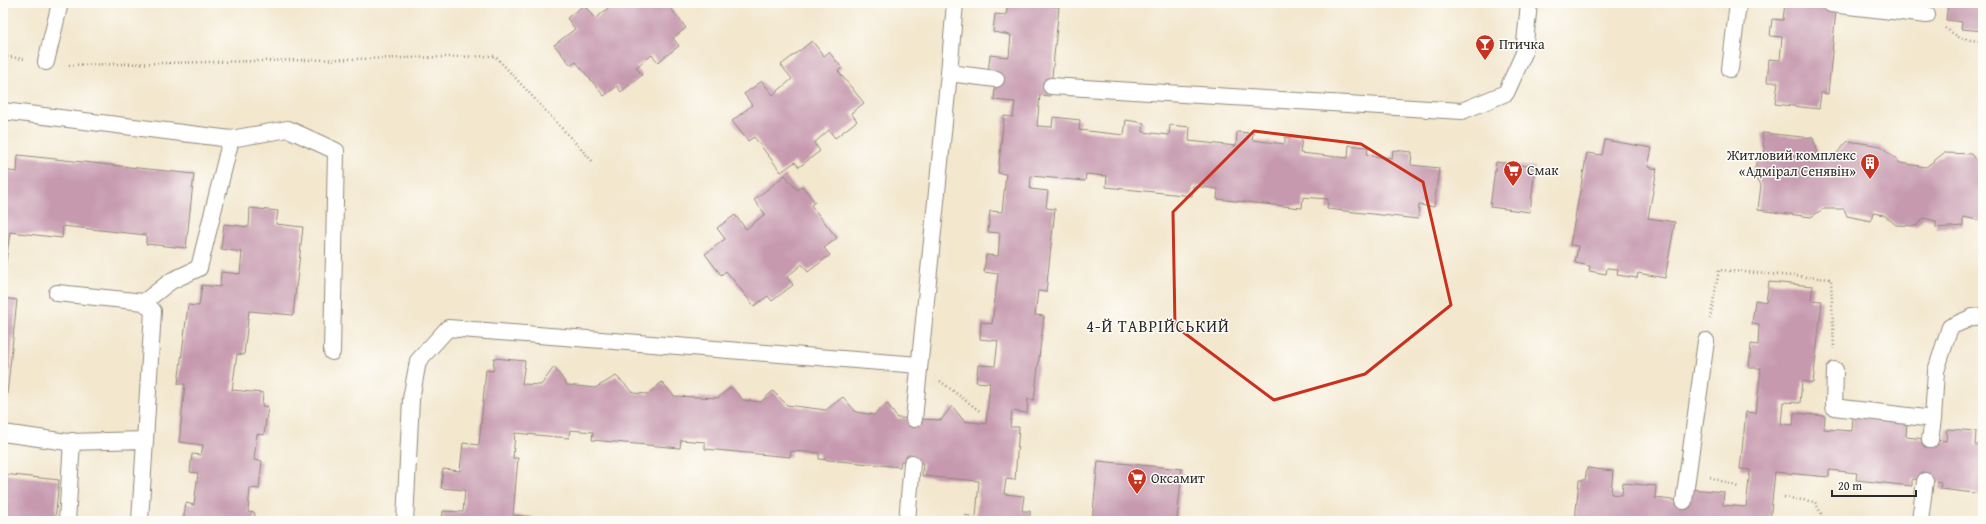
<svg xmlns="http://www.w3.org/2000/svg" width="1986" height="524" font-family="'Gentium Book Plus',serif">
	<style>
		.building { fill: #c699ae }
		.lines { fill: none; stroke-linecap: round; stroke-linejoin: round }
		.lane-casing { stroke: #8f897c; stroke-width: 18 }
		.path { stroke: #8f897c; stroke-width: 2.5; stroke-dasharray: 1 3; stroke-linecap: butt }
		.lane { stroke: #fff; stroke-width: 16 }
		.marked { fill: none; stroke: #c8321e; stroke-width: 3; stroke-linejoin: round }
		.labels { text-anchor: middle; stroke-width: 3; stroke-linejoin: round; paint-order: stroke }
		.poi-label { font-size: 14px; fill: #2b2b2b; stroke: #fdfcf7; text-anchor: start }
		.quarter-label { font-size: 16px; letter-spacing: 1px; fill: #2b2b2b; stroke: #fdfcf7 }
	</style>
	<rect width="100%" height="100%" fill="#fdfcf7"/>
	<filter id="ink" filterUnits="userSpaceOnUse"><feTurbulence type="fractalNoise" baseFrequency=".025" numOctaves="2"/><feDisplacementMap in="SourceGraphic" scale="8" xChannelSelector="R" yChannelSelector="G"/><feConvolveMatrix kernelMatrix="1 2 1 2 8 2 1 2 1" color-interpolation-filters="sRGB"/></filter>
	<filter id="wash" filterUnits="userSpaceOnUse"><feTurbulence type="fractalNoise" baseFrequency=".012" numOctaves="4" result="noise"/><feDisplacementMap in="SourceGraphic" scale="16" xChannelSelector="R" yChannelSelector="G"/><feGaussianBlur stdDeviation="0.9" result="paint"/><feColorMatrix in="noise" values="0 0 0 0 0 0 0 0 0 0 0 0 0 0 0 0 0 1.4 0 .05"/><feComposite in="paint" operator="in"/></filter>
	<g filter="url(#wash)">
		<rect width="100%" height="100%" fill="#f3e7ce"/>
		<g id="blocks">
			<!-- building -->
			<path class="building" d="M614,3H667L686,28L673,38L679,46L658,62L652,55L636,67L642,75L621,92L617,86L604,96L576,62L571,65L554,45L575,29L567,18L584,5L595,19Z
				M1008,3H1053V7H1059L1050,96L1040,95L1037,126L1052,127L1053,117L1080,120L1079,130L1124,135L1126,120L1144,123L1143,132L1169,135L1170,125L1190,127L1189,141L1236,146L1237,132L1253,133L1252,140L1285,144V137L1302,139L1300,153L1348,158L1349,145L1368,147L1367,155L1380,157L1392,158L1393,150L1412,152L1411,165L1439,168L1434,207L1419,205L1418,219L1327,209L1328,199L1303,197L1302,208L1217,199L1218,189L1193,186L1192,196L1106,187L1107,176L1086,174L1085,181L1031,176L1030,189L1048,191L1046,208L1055,209L1046,292L1038,291L1035,315L1044,316L1034,400L1028,399L1027,413L1012,411L1010,427H1019L1015,480L1006,479L1004,494L1024,496L1022,511H1030V521H963L964,515L976,517L979,481L922,476L923,463L901,461L900,467L819,459V453L791,451L790,457L705,449V442L681,440L680,448L592,440L593,432L570,430L569,438L515,433L513,458H518L513,515L532,517V521H442L443,511L463,512L465,490L441,488L443,469L460,471L463,443L479,445L486,370L493,371L494,358L525,361L522,384L541,385L554,367L567,385L595,388L616,376L634,393L648,394L662,382L674,396L718,398L731,387L743,400L761,402L773,391L787,405L826,410L843,397L856,412L874,415L887,403L897,418L941,420L952,406L964,421L986,424L990,383L976,382L978,365L995,366L998,341L980,339L981,322L992,324L998,274L984,272L986,255L998,256L1000,233L988,232L990,211L1002,212L1006,174L998,173L1004,116L1013,117L1015,102L994,100L996,74L988,73L990,55L1009,57L1011,35L993,32L995,14L1006,15Z
				M1785,3H1831L1836,10L1828,94L1821,93L1819,109L1775,104L1778,82H1767L1769,59L1780,60L1782,37L1770,36L1772,19L1783,20Z
				M1948,3H1983V31L1961,29L1962,22L1946,20Z
				M812,41L824,56L829,52L842,68L838,71L864,103L851,113L857,121L835,138L829,130L814,143L820,151L799,167L795,162L781,172L754,137L748,141L732,121L752,105L744,94L762,81L773,95L792,79L781,65Z
				M1762,133L1813,138L1818,153L1834,156L1848,141L1881,146L1900,163L1926,167L1944,153L1972,154L1983,169V221L1963,217V226L1936,228V221L1924,218L1916,226L1896,225L1884,215L1873,213L1871,221L1847,216L1844,209H1823L1811,217L1758,210L1761,185L1753,174L1757,161L1765,154Z
				M1605,140L1652,148L1648,167L1657,169L1648,218L1675,222L1665,278L1638,273L1637,278L1617,275L1618,269L1607,268L1606,274L1589,271L1590,266L1575,263L1578,246L1570,245L1587,153L1602,155Z
				M18,155L194,174L186,248L146,244V235L63,226L62,238L10,232L3,286V170L17,172Z
				M1496,162L1535,167L1530,212L1490,207Z
				M785,175L797,190L802,186L815,202L811,205L837,238L824,248L830,255L808,272L802,264L787,277L793,285L772,301L768,296L754,306L726,271L721,275L705,254L725,239L717,228L735,215L746,229L765,214L754,200Z
				M250,208L278,211L276,224L303,227L293,315L249,311L244,355L237,354L232,390L263,393L262,406L268,407L264,435L257,434L254,460L262,461L259,489L250,488L248,512L255,513L254,521H183L186,503L194,505L198,473L190,472L192,454L201,455L203,445L179,442L185,384H178L188,305L199,306L202,285L220,287L221,272L240,274L242,252L221,249L224,224L249,227Z
				M1769,282L1813,286L1811,300L1822,301L1813,383L1802,381L1800,403L1783,402L1781,424L1793,425L1794,413L1825,416L1824,429L1852,431L1853,417L1907,422L1906,437L1946,441L1947,429L1976,431L1975,445H1983V494L1940,489L1941,482L1912,479V486L1856,480L1857,473L1829,470V477L1775,472L1770,521H1575L1579,480H1585L1587,468L1613,471L1611,494L1622,495L1623,483L1656,486L1655,498L1689,502L1690,489L1724,492L1723,505L1746,507L1750,470L1740,469L1746,412L1756,413L1761,368H1749L1751,344L1758,345L1759,325L1752,324L1755,300L1766,302Z
				M3,298L17,300L4,423H3Z
				M1098,461L1182,469L1177,521H1092Z
				M3,474L59,480L55,521H3Z"/>
		</g>
	</g>
	<g filter="url(#ink)">
		<use href="#blocks" fill-opacity="0" stroke="#8f897c" stroke-width="1"/>
		<g class="lines">
			<!-- lane casing -->
			<g class="lane-casing">
				<path id="lane" d="M1831,4L1927,15
					M46,62L60,3
					M1730,69L1738,3
					M949,73L955,3
					M1051,86L1462,111L1506,93L1524,53L1529,3
					M3,111L231,139L199,268L171,281L144,302
					M231,139L288,129L336,151L332,352
					M57,293L144,302L153,311L140,521
					M1835,370L1834,407L1933,419L1930,440
					M914,419L949,73L996,79
					M1933,419L1936,371L1950,327L1973,317L1983,316
					M3,433L67,442L145,440
					M1684,501L1706,341
					M67,521L72,441
					M405,521L411,399L418,361L448,328L919,365
					M907,521L912,463
					M1920,521L1925,481"/>
			</g>
			<!-- path -->
			<path class="path" d="M1945,28L1960,38L1983,42
				M3,56L24,59
				M69,65L495,56L594,163
				M1710,319L1719,270L1831,279L1834,349
				M940,381L981,412
				M1710,477L1738,487
				M1784,497L1815,502L1825,521"/>
			<!-- lane -->
			<use href="#lane" class="lane"/>
		</g>
	</g>
	<!-- marked area -->
	<path class="marked" d="M1254,131L1361,144L1423,182L1451,305L1365,374L1274,400L1175,326L1173,212Z"/>
	<!-- icons -->
	<defs>
		<g id="bar-pin" transform="scale(1)"><path d="M0 17L-7.5 6A9.5 9.5 0 1 1 7.5 6Z" fill="#c8321e" stroke="#fdfcf7"/><path d="M-6-5H6L.8 .8V4.5H3.5V6h-7V4.5H-.8V.8Z" fill="#fff"/></g>
		<g id="building-pin" transform="scale(1)"><path d="M0 17L-7.5 6A9.5 9.5 0 1 1 7.5 6Z" fill="#c8321e" stroke="#fdfcf7"/><path d="M-4-6H4V6H1V3H-1V6H-4ZM-2.5-4.3h1.7v1.8h-1.7ZM.8-4.3h1.7v1.8H.8ZM-2.5-1h1.7V.8h-1.7ZM.8-1h1.7V.8H.8Z" fill="#fff"/></g>
		<g id="supermarket-pin" transform="scale(1)"><path d="M0 17L-7.5 6A9.5 9.5 0 1 1 7.5 6Z" fill="#c8321e" stroke="#fdfcf7"/><path d="M-6-5.5h2.5l.6 2H6L4.5 2H-2.5L-4.4-4H-6ZM-1.5 3.2a1.3 1.3 0 1 0 .1 0ZM3 3.2a1.3 1.3 0 1 0 .1 0Z" fill="#fff"/></g>
	</defs>
	<g fill-rule="evenodd">
		<use href="#bar-pin" x="1485" y="44"/>
		<use href="#building-pin" x="1870" y="163"/>
		<use href="#supermarket-pin" x="1513" y="170"/>
		<use href="#supermarket-pin" x="1137" y="478"/>
	</g>
	<g class="labels">
		<!-- poi labels -->
		<g class="poi-label">
			<text x="1499" y="49">Птичка</text>
			<text x="1856" y="160" text-anchor="end">Житловий комплекс<tspan x="1856" dy="16">«Адмірал Сенявін»</tspan></text>
			<text x="1527" y="175">Смак</text>
			<text x="1151" y="483">Оксамит</text>
		</g>
		<!-- quarter labels -->
		<g class="quarter-label">
			<text x="1158" y="332">4-Й ТАВРІЙСЬКИЙ</text>
		</g>
	</g>
	<!-- margin -->
	<rect width="1986" height="524" fill="none" stroke="#fdfcf7" stroke-width="16"/>
	<!-- scale -->
	<path d="M1832 490v6h84v-6" fill="none" stroke="#2b2b2b" stroke-width="2"/>
	<text x="1838" y="490" font-size="12" fill="#2b2b2b" stroke="#fdfcf7" stroke-width="3" paint-order="stroke">20 m</text>
</svg>
